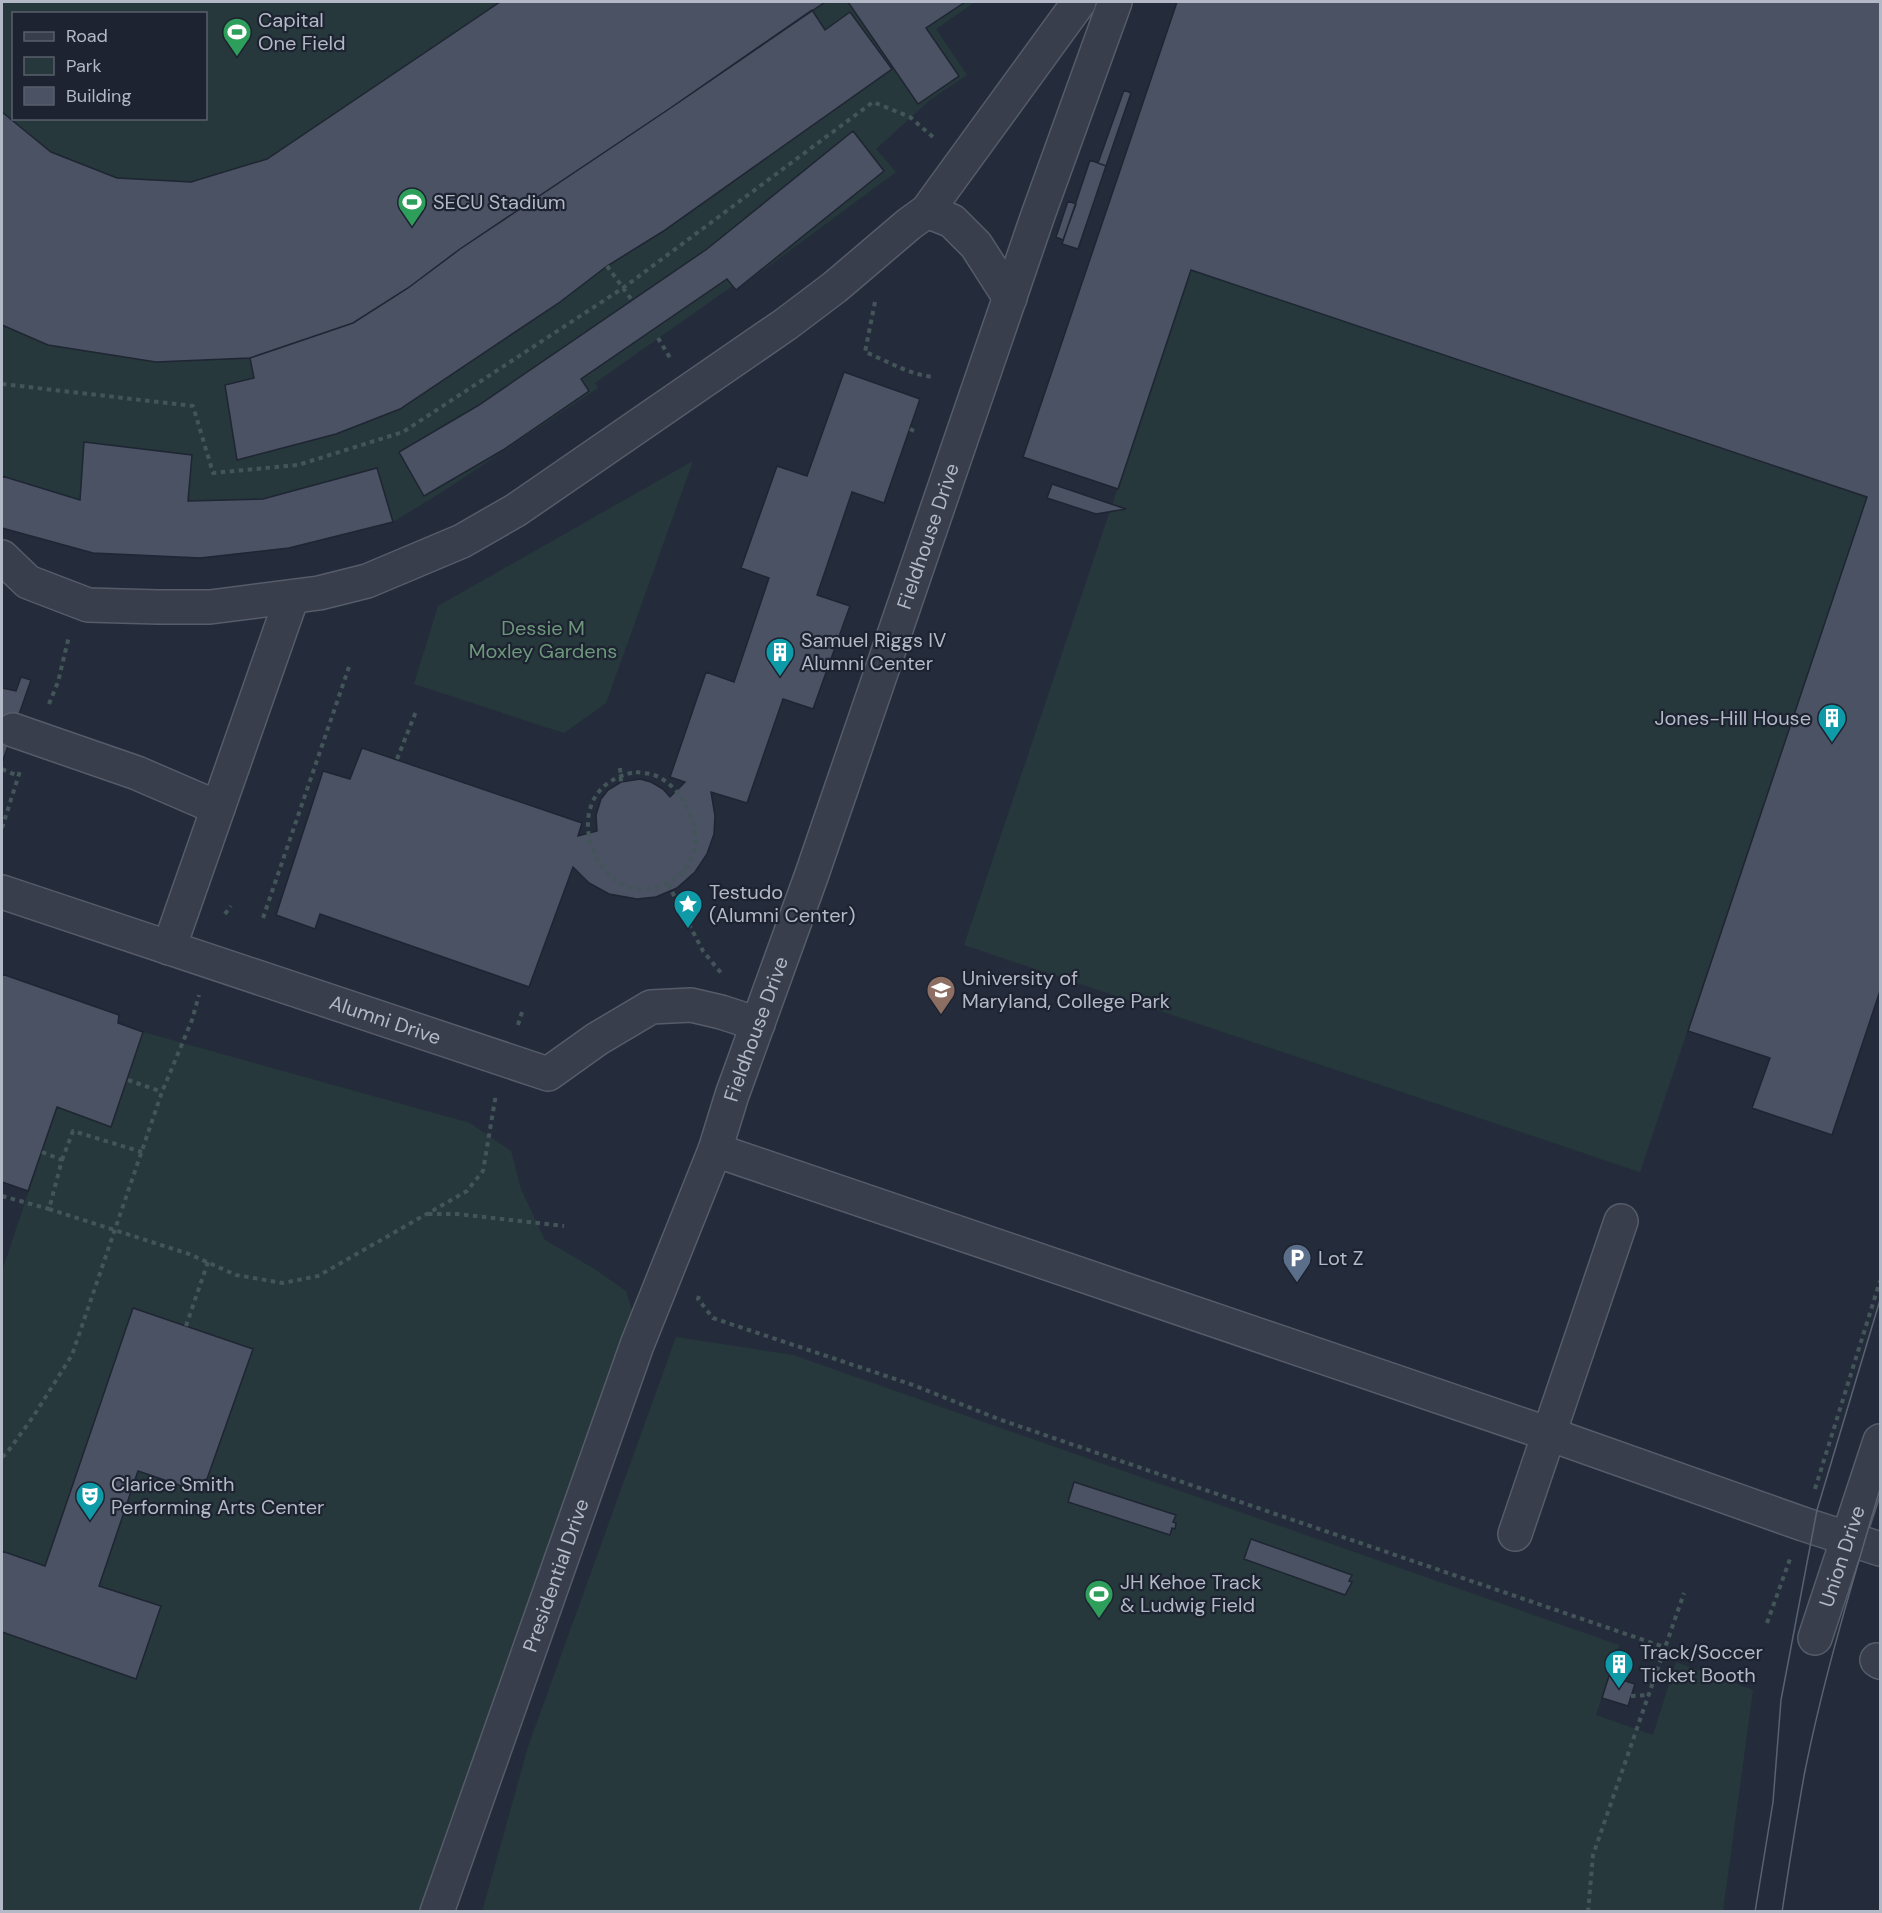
<svg xmlns="http://www.w3.org/2000/svg" width="1882" height="1913" font-family="'DM Sans',sans-serif">
	<style>
		.green { fill: #26383c; fill-rule: evenodd }
		.building { fill: #4a5264; stroke: #1f2532; stroke-width: 1.5 }
		.lines { fill: none; stroke-linecap: round; stroke-linejoin: round }
		.minor-casing { stroke: #565c69; stroke-width: 36 }
		.path { stroke: #445559; stroke-width: 4; stroke-dasharray: 4.5 4.5; stroke-linecap: butt }
		.minor { stroke: #383e4b; stroke-width: 33 }
		.tram { stroke: #5a6272; stroke-width: 1.5 }
		.labels { text-anchor: middle; stroke-width: 4.5; stroke-linejoin: round; paint-order: stroke }
		.poi-label { font-size: 20px; fill: #b3b9c7; stroke: #1d2330; text-anchor: start }
		.street-label { font-size: 20px; fill: #b3b9c7; stroke: #1d2330 }
		.park-label { font-size: 20px; fill: #6c977a; stroke: #1d2330 }
	</style>
	<rect width="100%" height="100%" fill="#242c3b"/>
	<!-- green -->
	<path class="green" d="M2,2H975L936,29L967,75L930,100L876,149L896,172L742,286L738,282L595,383L598,388L439,494L393,522L289,548L200,558L93,553L2,528ZM14,14H206V118H14Z
		M1191,270L1867,497L1640,1172L964,945Z
		M693,461L606,703L564,733L414,684L438,606Z
		M143,1032L470,1123L511,1151L521,1189L545,1240L593,1268L626,1291L634,1317L429,1911H2V1632L136,1679L161,1606L99,1586L138,1471L202,1492L252,1349L133,1309L45,1566L2,1551V1271L57,1107L111,1127Z
		M676,1337L793,1355L1619,1645L1596,1715L1653,1735L1676,1662L1753,1690L1723,1911L482,1912L528,1747Z"/>
	<!-- building -->
	<path class="building" d="M500,2H825L669,109L460,249L408,288L353,323L250,358L156,362L48,345L2,325V112L51,152L117,178L191,182L267,159Z
		M848,2H965L926,28L959,76L918,104Z
		M1177,2H1880V991L1832,1135L1752,1108L1770,1058L1688,1031L1867,497L1191,270L1118,489L1023,457Z
		M812,10L825,30L850,12L892,69L662,232L607,266L560,302L400,409L336,434L237,460L225,385L254,378L250,358L353,323L408,288L460,249L669,109Z
		M1124,90L1131,93L1106,166L1098,163Z
		M853,131L884,171L736,290L727,279L581,379L589,391L503,450L424,496L399,452L479,405L707,249Z
		M1090,160L1106,166L1078,249L1062,244Z
		M1068,201L1076,204L1063,240L1056,237Z
		M844,372L920,399L884,503L852,492L817,595L850,606L813,709L783,699L747,803L711,792L715,816L714,834L707,854L695,872L677,888L656,897L637,899L609,894L589,883L573,867L529,987L320,914L315,929L276,915L323,771L350,779L362,748L582,823L578,836L597,831L596,815L601,799L608,790L621,782L640,779L651,782L663,789L670,797L685,782L670,777L706,672L734,682L769,578L741,568L777,466L807,476Z
		M84,442L192,455L188,501L263,499L377,468L393,522L289,548L200,558L93,553L2,528V476L80,500Z
		M1052,484L1126,509L1096,514L1047,498Z
		M21,677L31,680L2,763V688L16,691Z
		M2,974L119,1015L118,1023L143,1032L111,1127L57,1107L28,1191L2,1182Z
		M133,1308L253,1349L202,1493L138,1471L99,1586L161,1606L136,1679L2,1632V1551L45,1566Z
		M1074,1482L1176,1515L1173,1522L1176,1523L1175,1529L1172,1528L1170,1535L1068,1502Z
		M1251,1539L1352,1575L1349,1581L1352,1582L1345,1595L1244,1559Z
		M1609,1676L1635,1684L1628,1706L1602,1698Z"/>
	<g class="lines">
		<!-- minor casing -->
		<g class="minor-casing">
			<g id="minor">
				<path d="M927,211L952,221L976,245L1010,298"/>
				<path d="M2,557L28,582L88,605L158,607H210L319,593L367,581L462,541L516,510L786,324L835,287L909,224L927,211L1079,2"/>
				<path d="M13,730L137,773L218,808"/>
				<path id="s1" d="M2,892L548,1074L597,1039L651,1007L691,1005L721,1012L758,1024"/>
				<path d="M169,948L292,597"/>
				<path d="M715,1150L1549,1434L1803,1524L1880,1549"/>
				<path d="M1515,1534L1621,1221"/>
				<path id="s2" d="M1815,1638L1880,1441"/>
				<path d="M1877,1660L1880,1662"/>
				<path id="s3" d="M437,1912L637,1345L715,1150L732,1095L812,874L1038,215L1115,2"/>
			</g>
		</g>
		<!-- path -->
		<path class="path" d="M607,266L634,303
			M875,302L865,352C888,361 909,375 934,377
			M658,338L672,361
			M2,384L193,406L213,473L298,465L403,432L623,288L873,102L910,117L934,138
			M910,429L916,432
			M49,704L58,682L69,636
			M397,759L417,709
			M620,768L621,782
			M2,769L18,776
			M636,772C641,773 648,773 654,775C684,786 707,834 689,863C682,875 671,883 657,887C592,906 551,786 636,772Z
			M2,828L20,771
			M668,884L703,951L721,973
			M225,914L231,906
			M263,918L349,667
			M518,1025L523,1009
			M128,1080L162,1092
			M42,1152L62,1160L49,1209L189,1254L236,1275L283,1283L318,1276L467,1191L483,1171L496,1094
			M62,1160L73,1131L142,1152
			M2,1196L49,1209
			M428,1214H457L564,1226
			M699,1296L698,1299L713,1318L913,1385L1001,1420L1664,1647
			M186,1326L208,1262
			M2,1457L6,1454L33,1417L72,1355L162,1092L192,1020L199,995
			M1815,1489L1880,1281
			M1767,1623L1790,1559
			M1631,1696L1648,1695
			M1588,1912L1593,1855L1684,1593"/>
		<!-- minor -->
		<use href="#minor" class="minor"/>
		<!-- tram -->
		<path class="tram" d="M1755,1912L1773,1802L1781,1700L1817,1510L1880,1300
			M1782,1912C1789,1866 1796,1821 1804,1776C1823,1679 1852,1584 1880,1489"/>
	</g>
	<!-- icons -->
	<defs>
		<g id="stadium-pin" transform="scale(1.5)"><path d="M0 17L-7.5 6A9.5 9.5 0 1 1 7.5 6Z" fill="#2e9e5b" stroke="#1d2330"/><path d="M0-5a6.5 5 0 1 0 0 10a6.5 5 0 1 0 0-10ZM-3.5-1.8h7v3.6h-7Z" fill="#fff"/></g>
		<g id="building-pin" transform="scale(1.5)"><path d="M0 17L-7.5 6A9.5 9.5 0 1 1 7.5 6Z" fill="#0f9aa8" stroke="#1d2330"/><path d="M-4-6H4V6H1V3H-1V6H-4ZM-2.5-4.3h1.7v1.8h-1.7ZM.8-4.3h1.7v1.8H.8ZM-2.5-1h1.7V.8h-1.7ZM.8-1h1.7V.8H.8Z" fill="#fff"/></g>
		<g id="sight-pin" transform="scale(1.5)"><path d="M0 17L-7.5 6A9.5 9.5 0 1 1 7.5 6Z" fill="#0f9aa8" stroke="#1d2330"/><path d="M0-6L1.8-2.2L6-1.7L2.9 1.2L3.7 5.4L0 3.3L-3.7 5.4L-2.9 1.2L-6-1.7L-1.8-2.2Z" fill="#fff"/></g>
		<g id="university-pin" transform="scale(1.5)"><path d="M0 17L-7.5 6A9.5 9.5 0 1 1 7.5 6Z" fill="#8d6e63" stroke="#1d2330"/><path d="M0-5L7-2L0 1L-7-2ZM-4 1L0 2.5L4 1V4Q0 6-4 4Z" fill="#fff"/></g>
		<g id="parking-pin" transform="scale(1.5)"><path d="M0 17L-7.5 6A9.5 9.5 0 1 1 7.5 6Z" fill="#5c6f8a" stroke="#1d2330"/><path d="M-3.5-5.5H1a3.5 3.5 0 0 1 0 7H-1V5.5H-3.5ZM-1-3.4V-.6H.8a1.4 1.4 0 0 0 0-2.8Z" fill="#fff"/></g>
		<g id="theatre-pin" transform="scale(1.5)"><path d="M0 17L-7.5 6A9.5 9.5 0 1 1 7.5 6Z" fill="#0f9aa8" stroke="#1d2330"/><path d="M-5-5.5Q0-4 5-5.5V0Q5 5 0 6Q-5 5-5 0ZM-3.3-2.5H-1v1.5H-3.3ZM1-2.5H3.3v1.5H1ZM-2.8 1Q0 5.5 2.8 1Z" fill="#fff"/></g>
	</defs>
	<g fill-rule="evenodd">
		<use href="#stadium-pin" x="237" y="32"/>
		<use href="#stadium-pin" x="412" y="202"/>
		<use href="#building-pin" x="780" y="652"/>
		<use href="#building-pin" x="1832" y="718"/>
		<use href="#sight-pin" x="688" y="904"/>
		<use href="#university-pin" x="941" y="990"/>
		<use href="#parking-pin" x="1297" y="1258"/>
		<use href="#theatre-pin" x="90" y="1496"/>
		<use href="#stadium-pin" x="1099" y="1594"/>
		<use href="#building-pin" x="1619" y="1664"/>
	</g>
	<g class="labels">
		<!-- poi labels -->
		<g class="poi-label">
			<text x="258" y="27">Capital<tspan x="258" dy="23">One Field</tspan></text>
			<text x="433" y="209">SECU Stadium</text>
			<text x="801" y="647">Samuel Riggs IV<tspan x="801" dy="23">Alumni Center</tspan></text>
			<text x="1811" y="725" text-anchor="end">Jones-Hill House</text>
			<text x="709" y="899">Testudo<tspan x="709" dy="23">(Alumni Center)</tspan></text>
			<text x="962" y="985">University of<tspan x="962" dy="23">Maryland, College Park</tspan></text>
			<text x="1318" y="1265">Lot Z</text>
			<text x="111" y="1491">Clarice Smith<tspan x="111" dy="23">Performing Arts Center</tspan></text>
			<text x="1120" y="1589">JH Kehoe Track<tspan x="1120" dy="23">&amp; Ludwig Field</tspan></text>
			<text x="1640" y="1659">Track/Soccer<tspan x="1640" dy="23">Ticket Booth</tspan></text>
		</g>
		<!-- street labels -->
		<g class="street-label">
			<text dy="7" stroke="none"><textPath href="#s3" startOffset="1461">Fieldhouse Drive</textPath></text>
			<text dy="7" stroke="none"><textPath href="#s1" startOffset="404">Alumni Drive</textPath></text>
			<text dy="7" stroke="none"><textPath href="#s3" startOffset="939">Fieldhouse Drive</textPath></text>
			<text dy="7" stroke="none"><textPath href="#s2" startOffset="86">Union Drive</textPath></text>
			<text dy="7" stroke="none"><textPath href="#s3" startOffset="357">Presidential Drive</textPath></text>
		</g>
		<!-- park labels -->
		<g class="park-label">
			<text x="543" y="635">Dessie M<tspan x="543" dy="23">Moxley Gardens</tspan></text>
		</g>
	</g>
	<!-- border -->
	<rect width="1882" height="1913" fill="none" stroke="#b3b9c7" stroke-width="6"/>
	<!-- legend -->
	<rect x="12" y="12" width="195" height="108" fill="#1d2330" stroke="#595f6c" stroke-width="1.5"/>
	<rect x="24" y="32" width="30" height="9" fill="#383e4b" stroke="#595f6c" stroke-width="1.5"/>
	<text x="66" y="42" font-size="18" fill="#b3b9c7">Road</text>
	<rect x="24" y="57" width="30" height="18" fill="#26383c" stroke="#595f6c" stroke-width="1.5"/>
	<text x="66" y="72" font-size="18" fill="#b3b9c7">Park</text>
	<rect x="24" y="87" width="30" height="18" fill="#4a5264" stroke="#595f6c" stroke-width="1.5"/>
	<text x="66" y="102" font-size="18" fill="#b3b9c7">Building</text>
</svg>
